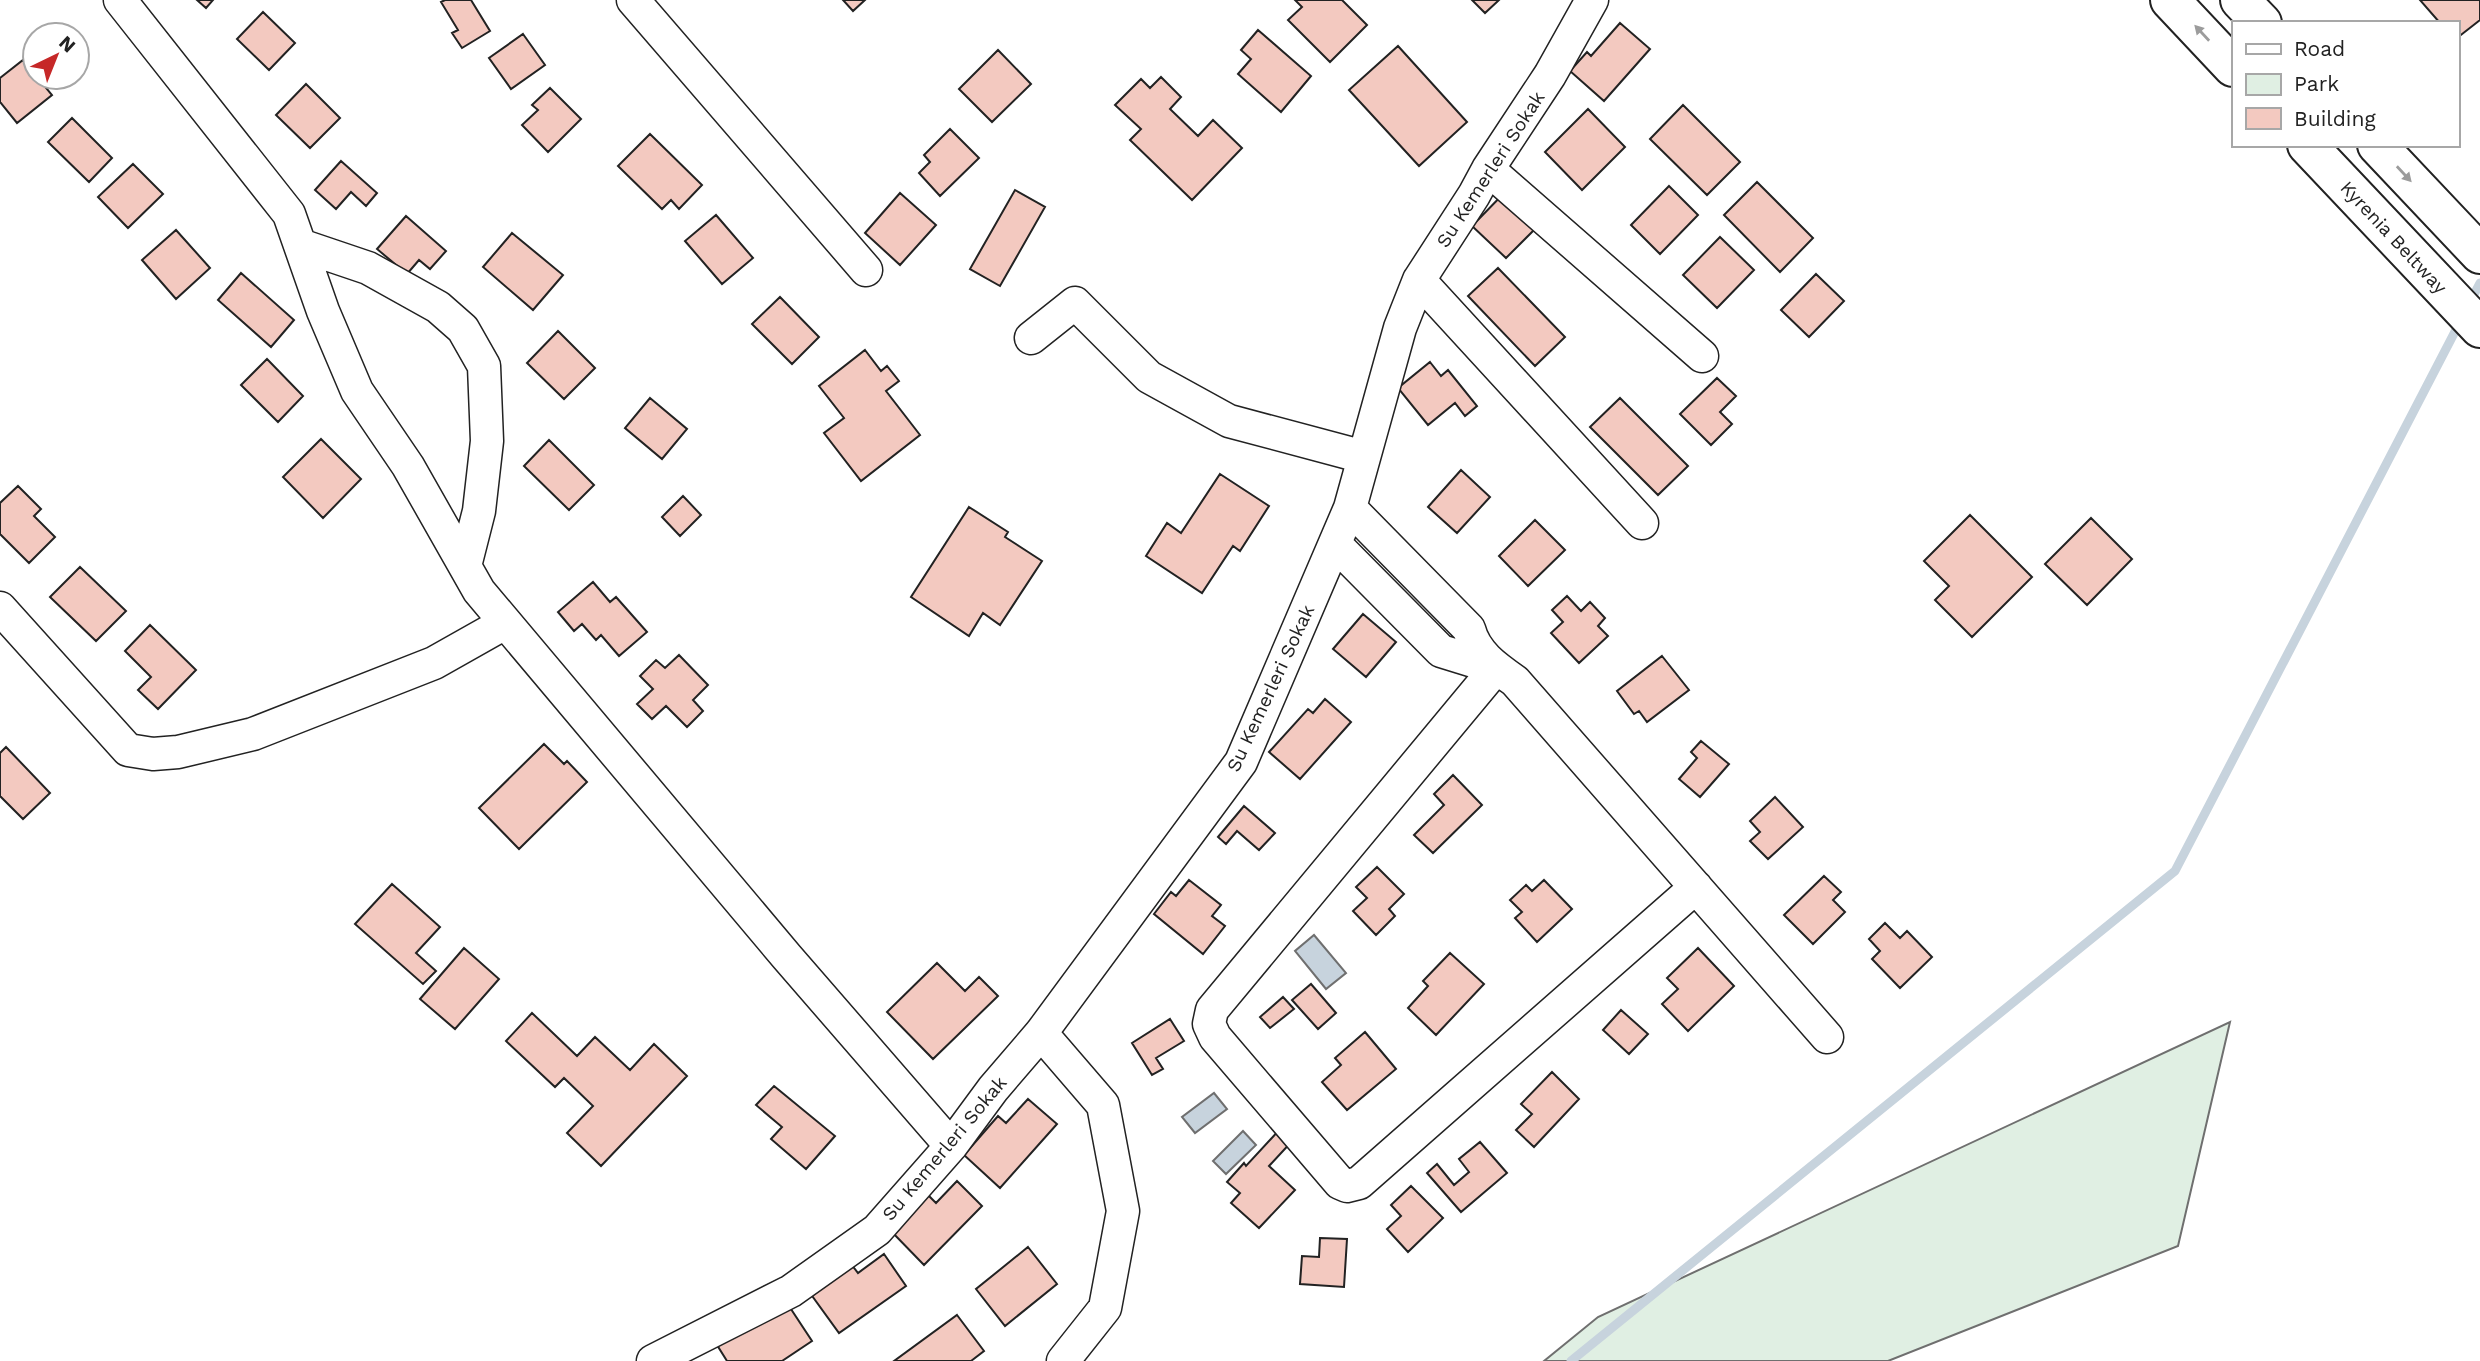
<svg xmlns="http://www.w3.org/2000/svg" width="2480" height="1361" font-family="'Work Sans',sans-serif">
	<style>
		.green { fill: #e0efe3; stroke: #6f6f6f; stroke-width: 2 }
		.water { fill: #c7d3dd; stroke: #6f6f6f; stroke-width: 2 }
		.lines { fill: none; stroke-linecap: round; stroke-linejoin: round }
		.stream { stroke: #c7d3dd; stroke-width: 9 }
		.building { fill: #f3c9c0; stroke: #222; stroke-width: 2 }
		.minor-casing { stroke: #222; stroke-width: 35 }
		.highway-casing { stroke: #222; stroke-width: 42 }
		.minor { stroke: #fff; stroke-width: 32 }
		.highway { stroke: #fff; stroke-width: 38 }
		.oneway { fill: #9c9c9c }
		.labels { text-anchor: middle; stroke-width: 5; stroke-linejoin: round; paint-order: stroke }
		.street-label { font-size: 19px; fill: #222; stroke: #fff }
	</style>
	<rect width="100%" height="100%" fill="#fff"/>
	<!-- green -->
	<path class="green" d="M2230,1022L2178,1246L1888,1361H1544L1598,1317Z"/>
	<!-- water -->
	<path class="water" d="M1314,935L1346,973L1326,989L1295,951Z
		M1214,1093L1227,1109L1195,1133L1182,1117Z
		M1243,1131L1256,1145L1226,1174L1213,1161Z"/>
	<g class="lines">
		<!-- stream -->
		<path class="stream" d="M2469,304L2480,283
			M1571,1361L2175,871L2461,320"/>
	</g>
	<!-- building -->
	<path class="building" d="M197,0H213L206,8Z
		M445,0H471L490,31L462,48L452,33L458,30L441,2Z
		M843,0H865L853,11Z
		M1295,0H1342L1367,25L1330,62L1288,20L1302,7Z
		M1472,0H1499L1485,13Z
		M2420,0H2480V20L2457,38V23H2440Z
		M263,12L295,43L269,70L237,39Z
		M1620,23L1650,49L1604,101L1570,71L1587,52L1591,56Z
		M1258,30L1311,76L1281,112L1238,74L1251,59L1241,50Z
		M523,34L545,65L511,89L489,58Z
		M1398,46L1467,122L1419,166L1349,90Z
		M998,50L1031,84L992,122L959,89Z
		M23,60L52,95L17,123L0,102V78Z
		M1161,77L1181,97L1170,109L1198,136L1213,120L1242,148L1192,200L1130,140L1141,129L1115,105L1141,79L1150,88Z
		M306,84L340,118L310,148L276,115Z
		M550,88L581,119L548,152L522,125L538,110L532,105Z
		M1683,105L1740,162L1707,195L1650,139Z
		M1588,109L1625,147L1582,190L1545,152Z
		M72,118L112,158L89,182L48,142Z
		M950,129L979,158L940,196L919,173L930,162L924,155Z
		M650,134L702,185L679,209L671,200L662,209L618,166Z
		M341,161L377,193L366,206L351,192L336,209L315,190Z
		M133,164L163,194L128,228L98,197Z
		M1757,182L1813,238L1780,272L1724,215Z
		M1669,186L1698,215L1660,254L1631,225Z
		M1509,188L1543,221L1506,258L1472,226Z
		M1015,190L1045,207L1000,286L970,269Z
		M900,193L936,225L900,265L865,233Z
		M716,215L753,258L722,284L685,241Z
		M406,216L446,251L430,269L419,260L407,274L377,249Z
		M176,230L210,268L176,299L142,260Z
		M512,233L563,275L533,310L483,267Z
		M1720,237L1754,270L1717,308L1683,275Z
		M1498,268L1565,337L1535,366L1468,296Z
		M241,273L294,320L271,347L218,300Z
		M1816,274L1844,301L1809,337L1781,310Z
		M780,297L819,337L792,364L752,324Z
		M558,331L595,368L564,399L527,363Z
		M865,350L881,371L887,366L899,381L886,391L920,435L861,481L824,433L844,418L819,386Z
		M267,359L303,396L278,422L241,385Z
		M1430,362L1441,376L1448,370L1477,406L1465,416L1455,403L1428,425L1398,388Z
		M1717,378L1736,396L1720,412L1732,424L1711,445L1680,414Z
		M650,398L687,429L662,459L625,428Z
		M1620,398L1688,466L1658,495L1590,427Z
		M321,439L361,479L323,518L283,477Z
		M549,440L594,485L569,510L524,466Z
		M1461,470L1490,497L1457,533L1428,507Z
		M1220,474L1269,506L1240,551L1233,546L1202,593L1146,556L1167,523L1181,533Z
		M18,486L41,509L34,516L55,537L29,563L0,534V503Z
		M683,496L701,515L680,536L662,517Z
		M969,507L1008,532L1005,537L1042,561L1000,625L983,613L969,636L911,597Z
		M1970,515L2032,577L1972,637L1935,600L1949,586L1924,561Z
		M2091,518L2132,559L2087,605L2045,564Z
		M1535,520L1565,550L1528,586L1499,556Z
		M80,567L126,611L96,641L50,597Z
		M593,582L610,602L616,597L647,632L619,656L601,635L596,640L582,624L574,631L558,612Z
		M1567,596L1581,611L1590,602L1605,618L1598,626L1608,636L1579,663L1551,633L1563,622L1552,610Z
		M1363,614L1396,642L1366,677L1333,649Z
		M150,625L196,670L158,709L138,690L151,677L125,651Z
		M679,655L708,685L693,700L703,711L687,727L666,706L652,719L637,704L653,689L640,676L656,660L665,668Z
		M1662,656L1689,690L1647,722L1639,711L1634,714L1617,691Z
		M1325,699L1351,722L1300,779L1269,752L1308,709L1313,713Z
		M1701,741L1729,764L1700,797L1679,779L1697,758L1691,752Z
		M544,744L564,764L567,761L587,782L519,849L479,808Z
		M6,747L50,793L23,819L0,796V753Z
		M1453,775L1482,805L1433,853L1414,835L1444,805L1434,794Z
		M1775,797L1803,827L1768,859L1750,841L1760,832L1750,821Z
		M1244,806L1275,833L1259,850L1237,831L1226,844L1218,837Z
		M1377,867L1404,894L1389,909L1395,916L1376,935L1353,911L1367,898L1356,887Z
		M1824,876L1841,892L1833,900L1845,912L1813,944L1784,915Z
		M1189,880L1221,905L1212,916L1225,926L1203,954L1154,914L1171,892L1176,896Z
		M1544,880L1572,909L1537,942L1515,918L1522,912L1510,900L1526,885L1532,891Z
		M392,884L440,927L416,953L436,971L423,984L355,924Z
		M1885,923L1900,938L1907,931L1932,957L1900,988L1872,959L1880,951L1869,939Z
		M464,948L499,979L455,1029L420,999Z
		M1698,948L1734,986L1688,1031L1662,1004L1678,989L1667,978Z
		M1450,953L1484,984L1436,1035L1408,1008L1428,986L1423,981Z
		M937,963L965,991L979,977L998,996L933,1059L887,1012Z
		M1311,984L1336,1013L1318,1029L1292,1000Z
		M1283,997L1294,1009L1270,1028L1260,1017Z
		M1621,1010L1648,1034L1629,1054L1603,1030Z
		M532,1013L577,1056L595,1037L630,1070L654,1044L687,1076L601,1166L567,1133L593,1106L564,1078L555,1087L506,1041Z
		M1170,1019L1184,1041L1156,1058L1163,1069L1152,1075L1132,1043Z
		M1365,1032L1396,1069L1347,1110L1322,1082L1341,1065L1335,1058Z
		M1552,1072L1579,1099L1534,1147L1516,1130L1532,1114L1521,1104Z
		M774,1086L835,1136L806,1169L771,1139L782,1127L756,1105Z
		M1028,1099L1057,1124L1000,1188L964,1155L998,1116L1006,1123Z
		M1281,1128L1294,1139L1269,1166L1295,1190L1259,1228L1231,1203L1240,1193L1227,1182L1244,1163L1246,1166Z
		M1480,1142L1507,1173L1461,1212L1427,1173L1437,1164L1454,1185L1469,1172L1459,1159Z
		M957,1181L982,1206L924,1265L889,1229L925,1192L936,1203Z
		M1411,1186L1443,1218L1408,1252L1387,1229L1401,1216L1391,1205Z
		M1320,1238L1347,1239L1344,1287L1300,1284L1302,1256L1319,1257Z
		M1028,1247L1057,1284L1005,1326L976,1289Z
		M884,1254L906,1286L839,1333L810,1293L851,1264L858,1273Z
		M785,1300L812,1341L782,1361H727L717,1345Z
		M957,1315L984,1351L971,1361H894Z"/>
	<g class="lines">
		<!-- minor casing -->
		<g class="minor-casing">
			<path id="minor" d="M120,0L289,214L323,311L357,391L408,466L479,591L787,957L951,1146
				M633,0L866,270
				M1488,169L1702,356
				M300,245L368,268L438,307L463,329L484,366L487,441L479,511L465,566
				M1419,280L1642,523
				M1031,338L1075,303L1149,377L1229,421L1364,457
				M1350,508L1469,629C1475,653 1495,667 1515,681L1827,1037
				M1335,544L1441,651L1496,668L1212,1010L1209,1024L1215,1037L1340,1183L1347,1186L1359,1183L1696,887
				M0,608L128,750L153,754L178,752L253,734L434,663L505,623
				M1041,1033L1103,1105L1123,1211L1105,1308L1063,1361
				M653,1361L791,1291L877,1230L951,1146L993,1089L1041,1033L1241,762L1350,508L1400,328L1419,280L1474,195L1488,169L1550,75L1592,0"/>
		</g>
		<!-- highway casing -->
		<g class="highway-casing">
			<path id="highway" d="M2170,0L2233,67
				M2240,0L2262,23
				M2307,145L2480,328
				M2377,145L2480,254"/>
		</g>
		<!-- minor -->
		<use href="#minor" class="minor"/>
		<!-- highway -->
		<use href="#highway" class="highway"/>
	</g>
	<!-- one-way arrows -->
	<defs><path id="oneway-solid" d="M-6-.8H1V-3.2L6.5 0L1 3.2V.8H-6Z" transform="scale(1.75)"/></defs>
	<g class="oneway">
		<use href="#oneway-solid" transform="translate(2202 33) rotate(-133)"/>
		<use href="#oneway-solid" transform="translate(2404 174) rotate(47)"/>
	</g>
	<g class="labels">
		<!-- street labels -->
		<g class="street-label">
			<text transform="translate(1490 169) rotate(-57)" y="7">Su Kemerleri Sokak</text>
			<text transform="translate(2394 237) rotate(47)" y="7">Kyrenia Beltway</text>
			<text transform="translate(1270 688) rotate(-65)" y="7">Su Kemerleri Sokak</text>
			<text transform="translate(944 1148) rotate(-50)" y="7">Su Kemerleri Sokak</text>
		</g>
	</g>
	<!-- legend -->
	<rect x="2232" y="21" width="228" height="126" fill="#ffffff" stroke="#a7a7a7" stroke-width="2"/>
	<rect x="2246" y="44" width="35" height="10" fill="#ffffff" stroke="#a7a7a7" stroke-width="2"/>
	<text x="2294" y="56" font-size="21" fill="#222222">Road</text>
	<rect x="2246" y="74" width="35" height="21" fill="#e0efe3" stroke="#a7a7a7" stroke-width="2"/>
	<text x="2294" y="91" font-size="21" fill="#222222">Park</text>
	<rect x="2246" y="108" width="35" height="21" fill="#f3c9c0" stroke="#a7a7a7" stroke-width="2"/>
	<text x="2294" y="126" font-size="21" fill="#222222">Building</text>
	<!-- north arrow -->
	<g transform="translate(56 56) rotate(43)"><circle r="33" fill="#ffffff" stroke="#a7a7a7" stroke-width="2"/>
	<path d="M0-5L12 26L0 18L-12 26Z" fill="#c62828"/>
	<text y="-10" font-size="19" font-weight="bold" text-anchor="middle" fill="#222222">N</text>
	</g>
</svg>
